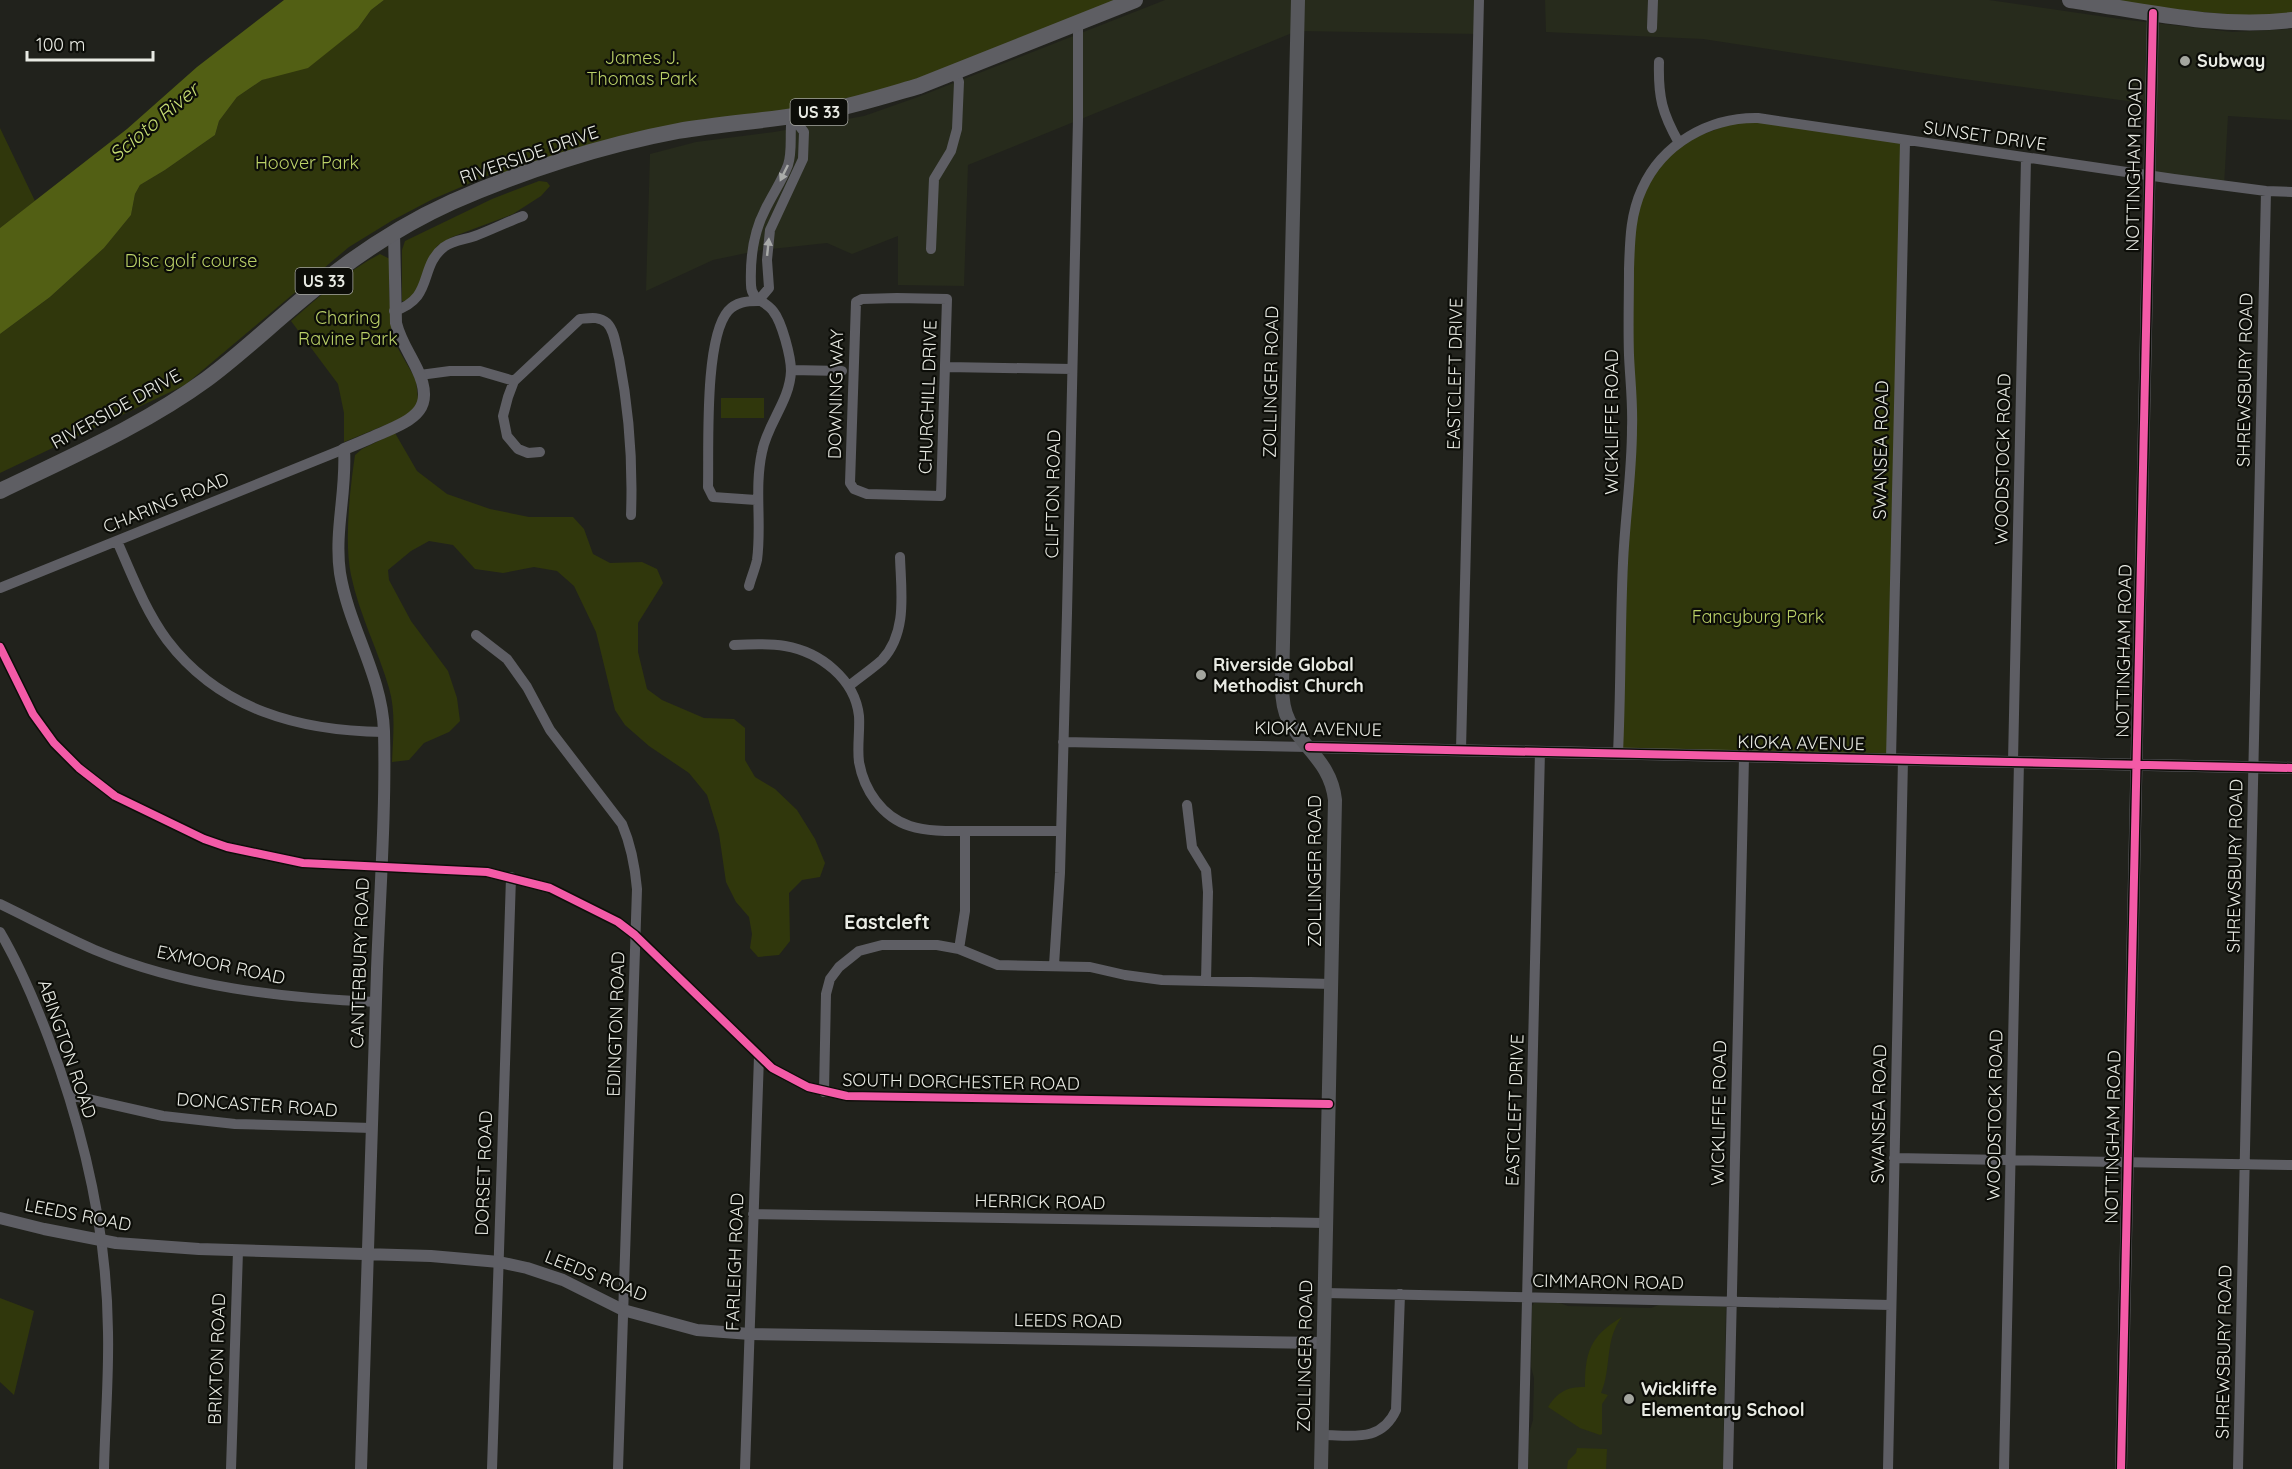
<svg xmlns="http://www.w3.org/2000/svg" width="2292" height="1469" font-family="Quicksand,sans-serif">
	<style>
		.built { fill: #272b1c }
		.green { fill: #30370c }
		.water { fill: #525f14 }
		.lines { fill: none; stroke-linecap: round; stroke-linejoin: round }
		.minor { stroke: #5e5e64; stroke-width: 10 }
		.tertiary { stroke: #5e5e64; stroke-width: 12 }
		.secondary { stroke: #57585c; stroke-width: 14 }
		.primary { stroke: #5e5e63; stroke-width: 16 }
		.cycleway-casing { stroke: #0c0d08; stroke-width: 11 }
		.cycleway { stroke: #f35aa7; stroke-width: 8 }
		.oneway { fill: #aaacaa }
		.poi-dot { fill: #a3a59e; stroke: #0c0d08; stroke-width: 2 }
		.labels { text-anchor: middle; stroke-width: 4.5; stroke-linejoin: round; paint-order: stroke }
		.shield { fill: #0c0d08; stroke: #a7a8a2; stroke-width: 1.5 }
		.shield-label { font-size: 16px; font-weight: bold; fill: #e9ebe4 }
		.park-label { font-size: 18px; fill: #bbd168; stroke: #0c0d08 }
		.poi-label { font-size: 18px; font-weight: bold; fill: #e9ebe4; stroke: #0c0d08; text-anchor: start }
		.street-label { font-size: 18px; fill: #e9ebe4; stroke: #0c0d08 }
		.water-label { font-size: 20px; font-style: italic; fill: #c6dc73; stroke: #0c0d08 }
		.neighbourhood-label { font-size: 20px; font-weight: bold; fill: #e9ebe4; stroke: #0c0d08 }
	</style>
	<rect width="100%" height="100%" fill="#21221c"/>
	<!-- built -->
	<path class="built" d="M1165,0H1479V34L1297,31L968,165L964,286L898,285V236L852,254L827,243L761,250L713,260L646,291L650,154L696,142L774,132L864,116L918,97Z
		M1545,0H1989L2120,19L2232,32L2292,29V120L2228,116L2224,186L2149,175L2150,104L1956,78L1703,39L1546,32Z
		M1557,1302L1568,1306L1651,1308L1661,1304L1726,1307L1723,1469H1528L1529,1433L1533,1420L1534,1378L1531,1367L1532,1306L1534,1303Z"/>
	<!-- green -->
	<path class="green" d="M384,0H1135L919,86L716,125L499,184L494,173L433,199L393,220L349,247L185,385L0,473V334L50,297L104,248L131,215L135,194L140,185L165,170L215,135L219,121L237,97L262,80L282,73L358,28L371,10Z
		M2070,0H2292V20Z
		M1747,118L1905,141L1891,759L1618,753L1632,473L1630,237L1641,190L1679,143Z
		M0,128L35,201L0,228Z
		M539,181L547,182L550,186L541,196L513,214L452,237L437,246L417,291L407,302L402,301V250L405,241L492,199Z
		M380,254L390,259L389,286L392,338L416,380L418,399L414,410L400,419L344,442V413L338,384L291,321C319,297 347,271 380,254Z
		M721,398H764V418H721Z
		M395,433L417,471L447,494L490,509L529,517H573L584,529L593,554L610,563L642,562L657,569L663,583L638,623V652L647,689L662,700L704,718L734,719L745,728V760L755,777L775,789L797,810L815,839L825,863L820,877L802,880L789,893L790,941L779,955L758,957L750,948L752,934L749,917L736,902L726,882L719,834L707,795L689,773L649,746L625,725L615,710L596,632L574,586L557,571L534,567L503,573L475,569L453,545L429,541L411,551L388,570L389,580L411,621L448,671L457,698L460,721L449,732L424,743L409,760L392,762C393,737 396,712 389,688C378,650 359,614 351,575C344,541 350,489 355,455L362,449Z
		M0,1298L34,1311L14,1395L0,1382Z
		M1622,1317C1604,1340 1612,1368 1601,1393L1608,1395L1602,1404V1434L1600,1435L1580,1428L1548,1407C1558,1392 1566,1387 1585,1387C1585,1352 1590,1336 1622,1317Z
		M1577,1448L1607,1449L1606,1469H1567L1568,1461L1576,1453Z"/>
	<!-- water -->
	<path class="water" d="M284,0H384L371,10L358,28L308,68L262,80L237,97L219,121L215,135L165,170L140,185L135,194L131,215L104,248L50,297L0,334V228L127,129L197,67Z"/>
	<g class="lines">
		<!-- minor -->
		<path class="minor" d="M1652,28L1653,0
			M1659,62C1658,97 1662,113 1679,143
			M931,249L934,179L951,151L957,129L959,82L955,71
			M897,298L947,299L941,496L867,494L854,489L850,483L856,302L862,299Z
			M758,301L769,288L767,260L770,230L803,159L804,132L792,116
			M394,311C435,298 418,267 444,247C454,240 464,240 475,236C491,230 507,222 523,216
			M946,367L1072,369
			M791,370L842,371
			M420,375L450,371H480L514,381
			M540,452L528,453L518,449L507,436L503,416L508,397L514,381L580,319C590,318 599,316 607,323C615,331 616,347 619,358C629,410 633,462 631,515
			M756,500L713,497L708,487C709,448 704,339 728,311C736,302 747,301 758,301
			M117,541C132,575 145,610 167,640C220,710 300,731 384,732
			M749,586C751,578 755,569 757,560C762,524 754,489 762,452C767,424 790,401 791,371C791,357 782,322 773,311C766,301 751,300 751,285C750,259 753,233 765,210C772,195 782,181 788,165C793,150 789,132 792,116
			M0,588L344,449
			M476,635L507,659L527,687L550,730L622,824C631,845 635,866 637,889L618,1469
			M734,645C751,644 768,643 785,646C820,652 855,679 859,716C860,731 857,747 859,762C864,790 882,817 910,826C929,832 951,831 970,831C1000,831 1030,831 1061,831
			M0,647L33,714L54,743L79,768L115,796L204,839L227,847L303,863L487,872L550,888L618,922L635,935L772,1068L808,1087L847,1096L1329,1104
			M849,686C860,677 872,669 882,660C908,632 901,591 900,557
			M1063,742L1309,747
			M1461,750L1479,0
			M1618,753C1621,690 1620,626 1623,563C1625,518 1632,473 1632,428C1633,403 1630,379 1629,355C1628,327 1629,298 1629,269C1630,242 1630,215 1642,189C1662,144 1709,117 1758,118L2174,179L2266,191L2292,192
			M1891,759L1905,141
			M2013,761L2026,158
			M1187,805L1192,847L1206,870L1208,892L1206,981
			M0,904C31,919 63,936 95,950C183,987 282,998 376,1002
			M0,932C20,966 35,1002 49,1039C84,1132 107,1232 108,1332C109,1378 105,1424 104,1469
			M959,949L965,911V831
			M1054,965L1060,873L1067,613L1078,119V23
			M824,1092L826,994L830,979L839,967L859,951L882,945H937L959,949L998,965L1090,967L1125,975L1162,980L1332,984
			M70,1095L163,1116L235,1124L372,1128
			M1894,1158L2292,1165
			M753,1214L1326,1223
			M1325,1293L1891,1305
			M1322,1435C1352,1435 1381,1443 1396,1410L1400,1294
			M231,1469L238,1251
			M492,1469L511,877
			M745,1469L759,1056
			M1523,1469L1540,751
			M1728,1469L1744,757
			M1888,1469L1903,759
			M2004,1469L2019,761
			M2238,1469L2266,191"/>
		<!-- tertiary -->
		<path class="tertiary" d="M1309,747L2292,768
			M0,1218L44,1229L116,1243L199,1249L431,1256L499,1262L527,1268L563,1280L623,1310L697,1330L750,1334L1324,1343
			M361,1469C366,1302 372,1135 377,969C380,890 386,810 384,731C382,675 349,628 340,573C334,531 347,490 344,449C357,444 370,438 382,433C415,419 436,408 417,369C410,354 400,340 396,323L394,233
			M2121,1469L2153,13"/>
		<!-- secondary -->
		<path class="secondary" d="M1298,0L1282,685C1282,697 1283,710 1289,721C1305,750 1331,763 1335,800L1321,1469"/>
		<!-- primary -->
		<path class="primary" d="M2070,0C2144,11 2217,29 2292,20
			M0,491C70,457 144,425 207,379C242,353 273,323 306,296C350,259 399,226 452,202C522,171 603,145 678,131C726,123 776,120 825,111C857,105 888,95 919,86L1135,0"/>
		<!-- cycleway casing -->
		<g class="cycleway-casing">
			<path id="cycleway" d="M0,647L33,714L54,743L79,768L115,796L204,839L227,847L303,863L487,872L550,888L618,922L635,935L772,1068L808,1087L847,1096L1329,1104
				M1309,747L2292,768
				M2121,1469L2153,13"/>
		</g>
		<!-- cycleway -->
		<use href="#cycleway" class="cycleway"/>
	</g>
	<!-- one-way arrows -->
	<defs><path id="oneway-solid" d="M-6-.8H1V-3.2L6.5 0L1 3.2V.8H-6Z" transform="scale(1.5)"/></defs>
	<g class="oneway">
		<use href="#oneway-solid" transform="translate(784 173) rotate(116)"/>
		<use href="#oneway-solid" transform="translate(768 247) rotate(-84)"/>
	</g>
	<!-- markers -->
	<g class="poi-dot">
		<circle cx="2185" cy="61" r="6"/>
		<circle cx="1201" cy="675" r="6"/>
		<circle cx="1629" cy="1399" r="6"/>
	</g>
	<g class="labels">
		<!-- shield labels -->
		<g class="shield">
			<rect x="790.5" y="99" width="57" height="26" rx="4.5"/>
			<rect x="295.5" y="268" width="57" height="26" rx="4.5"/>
		</g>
		<g class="shield-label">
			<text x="819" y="118">US 33</text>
			<text x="324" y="287">US 33</text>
		</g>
		<!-- park labels -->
		<g class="park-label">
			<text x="642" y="64">James J.<tspan x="642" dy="21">Thomas Park</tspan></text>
			<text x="307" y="169">Hoover Park</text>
			<text x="191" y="267">Disc golf course</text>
			<text x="348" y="324">Charing<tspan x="348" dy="21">Ravine Park</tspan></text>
			<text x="1758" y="623">Fancyburg Park</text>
		</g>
		<!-- poi labels -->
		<g class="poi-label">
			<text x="2197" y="67">Subway</text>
			<text x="1213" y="671">Riverside Global<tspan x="1213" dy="21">Methodist Church</tspan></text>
			<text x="1641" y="1395">Wickliffe<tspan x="1641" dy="21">Elementary School</tspan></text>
		</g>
		<!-- street labels -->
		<g class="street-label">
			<text transform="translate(1985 136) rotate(8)" y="6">SUNSET DRIVE</text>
			<text transform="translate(529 155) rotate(-19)" y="6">RIVERSIDE DRIVE</text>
			<text transform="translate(2134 165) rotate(-89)" y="6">NOTTINGHAM ROAD</text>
			<text transform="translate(1455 374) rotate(-89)" y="6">EASTCLEFT DRIVE</text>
			<text transform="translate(2245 380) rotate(-89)" y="6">SHREWSBURY ROAD</text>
			<text transform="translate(1271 382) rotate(-89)" y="6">ZOLLINGER ROAD</text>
			<text transform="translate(836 394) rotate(-89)" y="6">DOWNING WAY</text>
			<text transform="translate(928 397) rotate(-88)" y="6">CHURCHILL DRIVE</text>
			<text transform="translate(116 409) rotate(-29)" y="6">RIVERSIDE DRIVE</text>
			<text transform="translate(1612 422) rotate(-90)" y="6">WICKLIFFE ROAD</text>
			<text transform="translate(1881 450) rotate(-89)" y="6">SWANSEA ROAD</text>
			<text transform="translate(2003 459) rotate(-89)" y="6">WOODSTOCK ROAD</text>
			<text transform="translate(1053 494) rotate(-89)" y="6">CLIFTON ROAD</text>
			<text transform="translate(166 503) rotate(-22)" y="6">CHARING ROAD</text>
			<text transform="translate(2124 651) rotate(-89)" y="6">NOTTINGHAM ROAD</text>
			<text transform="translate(1318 729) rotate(1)" y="6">KIOKA AVENUE</text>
			<text transform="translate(1801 743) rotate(1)" y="6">KIOKA AVENUE</text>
			<text transform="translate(2235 866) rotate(-89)" y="6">SHREWSBURY ROAD</text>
			<text transform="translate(1315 871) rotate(-90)" y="6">ZOLLINGER ROAD</text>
			<text transform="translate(360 963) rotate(-88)" y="6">CANTERBURY ROAD</text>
			<text transform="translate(221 965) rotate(12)" y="6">EXMOOR ROAD</text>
			<text transform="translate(616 1024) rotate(-88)" y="6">EDINGTON ROAD</text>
			<text transform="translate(67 1049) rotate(71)" y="6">ABINGTON ROAD</text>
			<text transform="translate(961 1082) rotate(1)" y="6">SOUTH DORCHESTER ROAD</text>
			<text transform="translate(257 1105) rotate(4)" y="6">DONCASTER ROAD</text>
			<text transform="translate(1515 1110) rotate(-88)" y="6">EASTCLEFT DRIVE</text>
			<text transform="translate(1719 1113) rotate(-89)" y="6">WICKLIFFE ROAD</text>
			<text transform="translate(1879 1114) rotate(-89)" y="6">SWANSEA ROAD</text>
			<text transform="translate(1995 1115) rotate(-89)" y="6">WOODSTOCK ROAD</text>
			<text transform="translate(2113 1137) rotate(-89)" y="6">NOTTINGHAM ROAD</text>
			<text transform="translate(484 1173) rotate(-88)" y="6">DORSET ROAD</text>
			<text transform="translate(1040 1202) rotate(1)" y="6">HERRICK ROAD</text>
			<text transform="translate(78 1215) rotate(11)" y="6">LEEDS ROAD</text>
			<text transform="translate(735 1262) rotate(-88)" y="6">FARLEIGH ROAD</text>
			<text transform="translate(596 1276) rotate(22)" y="6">LEEDS ROAD</text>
			<text transform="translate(1608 1282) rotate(1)" y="6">CIMMARON ROAD</text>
			<text transform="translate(1068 1321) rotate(1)" y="6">LEEDS ROAD</text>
			<text transform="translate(2224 1352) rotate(-89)" y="6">SHREWSBURY ROAD</text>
			<text transform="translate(1305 1356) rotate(-89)" y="6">ZOLLINGER ROAD</text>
			<text transform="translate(217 1359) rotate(-88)" y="6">BRIXTON ROAD</text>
		</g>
		<!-- water labels -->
		<g class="water-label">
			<text transform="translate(154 122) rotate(-40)" y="7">Scioto River</text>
		</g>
		<!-- neighbourhood labels -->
		<g class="neighbourhood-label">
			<text x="887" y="929">Eastcleft</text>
		</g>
	</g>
	<!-- scale -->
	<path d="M27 51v9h126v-9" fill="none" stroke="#e9ebe4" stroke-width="3"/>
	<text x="36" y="51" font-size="18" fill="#e9ebe4" stroke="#0c0d08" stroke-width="4.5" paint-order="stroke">100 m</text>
</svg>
